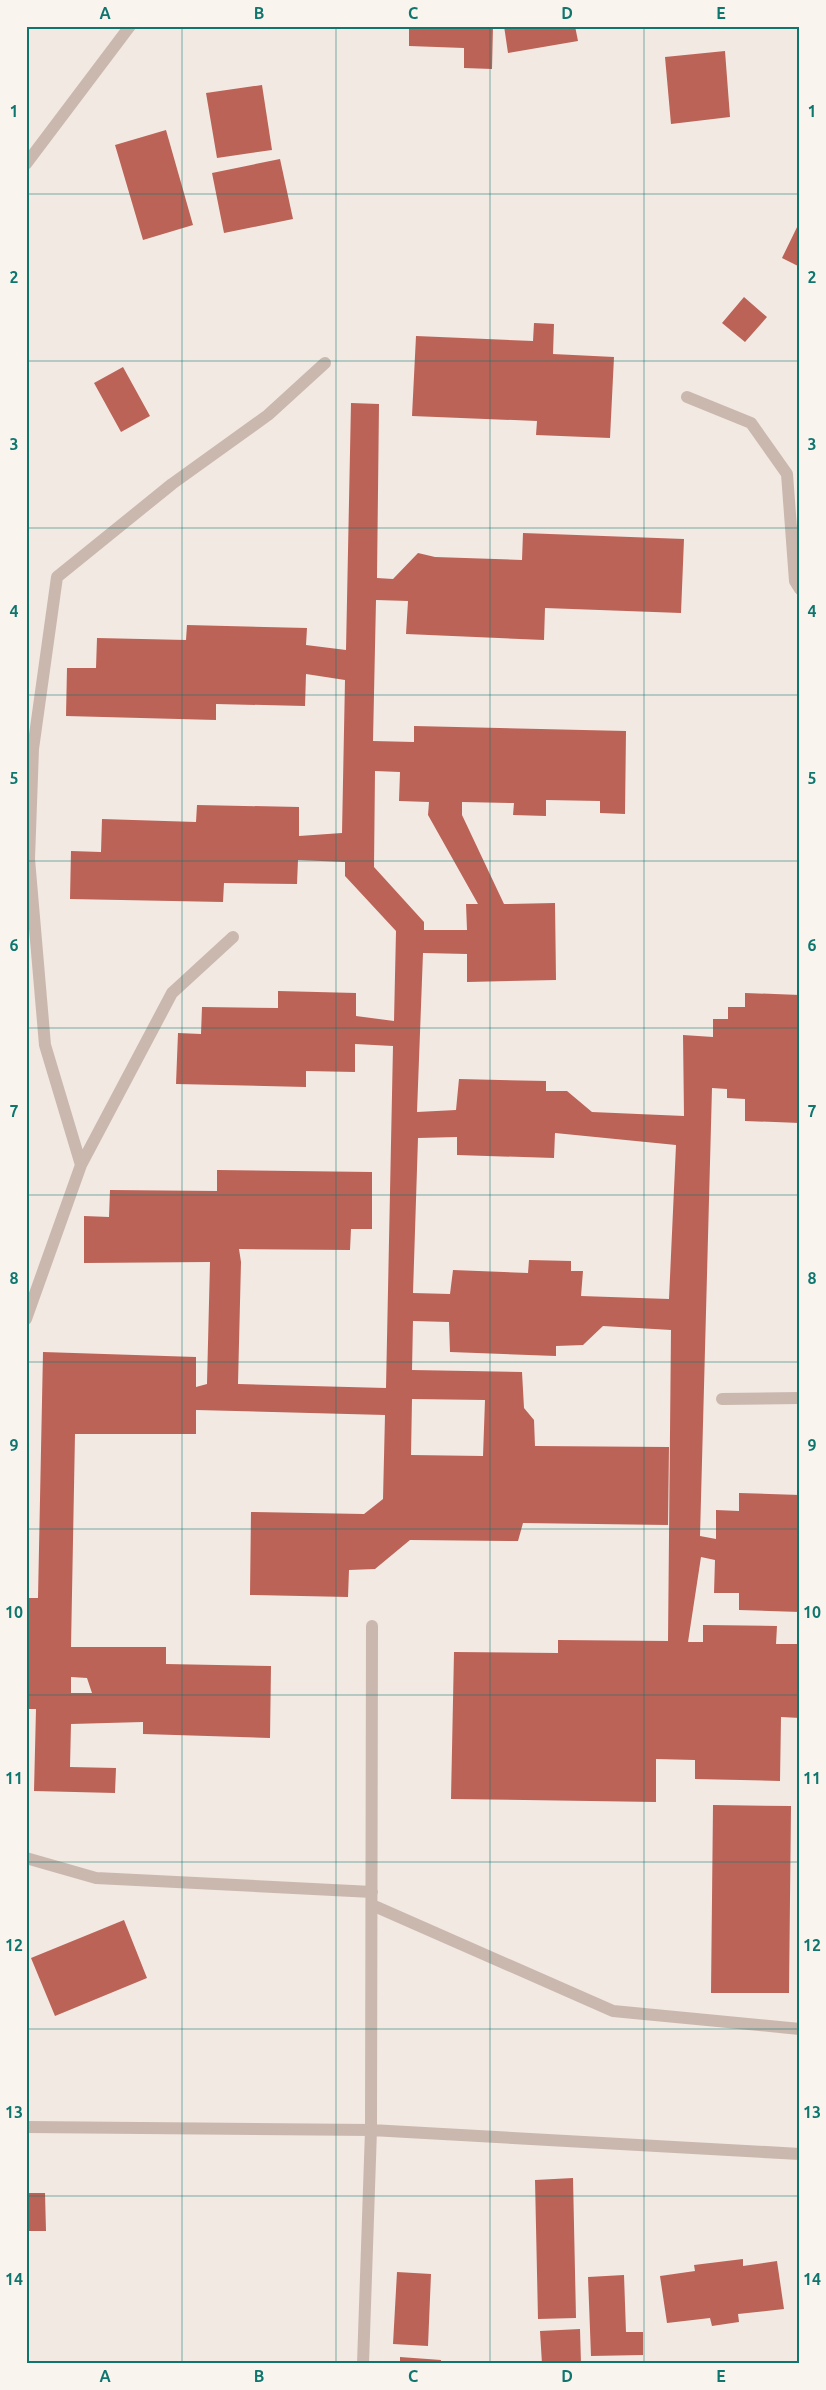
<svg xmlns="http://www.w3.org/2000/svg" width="826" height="2390" font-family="Ubuntu,sans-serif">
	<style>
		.building { fill: #bc6357; fill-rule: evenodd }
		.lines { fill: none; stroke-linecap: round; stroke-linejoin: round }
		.minor { stroke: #cab8af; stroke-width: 12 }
		.grid { fill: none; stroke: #0f766e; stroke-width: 1; stroke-opacity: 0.55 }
		.neatline { fill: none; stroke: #0f766e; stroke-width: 2 }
		.grid-label { font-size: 16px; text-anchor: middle; font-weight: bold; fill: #0f766e }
	</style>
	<rect width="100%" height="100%" fill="#f2e9e3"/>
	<!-- building -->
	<path class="building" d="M409,26H493L492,69L464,68V48L409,46Z
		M504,26H575L578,41L508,53Z
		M725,51L730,117L671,124L665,57Z
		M262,85L272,150L217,158L206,93Z
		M166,130L193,225L143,240L115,145Z
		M280,159L293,219L224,233L212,173Z
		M800,221V267L782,258Z
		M744,297L767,317L745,342L722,323Z
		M534,323L554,324L553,354L614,357L610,438L536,435L537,421L412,416L416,336L533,341Z
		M123,367L150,416L121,432L94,383Z
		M351,403L379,404L377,578L393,579L418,553L435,557L522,560L523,533L684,539L681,613L545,608L544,640L406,634L408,601L376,600L373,741L414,742V726L626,731L625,814L600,813V801L546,800V816L513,815L514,803L462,802V815L504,904L555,903L556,980L467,982V954L423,953L417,1112L456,1110L459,1079L546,1081V1091H567L592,1112L684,1116L683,1035L713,1037V1019H728V1007H745V993L800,995V1123L745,1121V1099L727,1098V1089L712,1088L700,1536L716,1539V1510L739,1511V1493L800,1495V1612L739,1610V1593H714L715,1560L701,1557L688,1642H703V1625L777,1626L776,1644H800V1718L781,1717L780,1781L695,1779V1760L656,1759V1802L451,1799L454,1652L558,1653V1640L668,1641L671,1330L603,1326L583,1345L556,1346V1356L450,1352L449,1322L413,1321L412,1370L522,1372L524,1408L534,1420L535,1446L669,1447L668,1525L523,1523L518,1541L410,1540L375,1569L349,1570L348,1597L250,1595L251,1512L364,1514L383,1499L385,1415L196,1410V1434H75L71,1647H166V1664L271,1666L270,1738L143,1734V1722L71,1724L70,1767L116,1768L115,1793L34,1791L36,1709H26V1598H38L43,1352L196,1357V1387L207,1384L210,1262L84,1263V1216L109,1217L110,1190L217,1191V1170L372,1172V1229H351L350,1250L239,1249L241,1262L238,1384L386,1388L393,1046L355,1044V1072L306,1071V1087L176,1084L178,1033L201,1034L202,1007L278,1008V991L356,993V1016L394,1021L396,931L345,876V862L298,860L297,884L224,883L223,902L70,899L71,851L101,852L102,819L196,822L197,805L299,807V836L342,833L345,680L306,674L305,706L216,704V720L66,716L67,668H96L97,638L186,640L187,625L307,628L306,645L346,650ZM375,771L400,772L399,801L429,802L428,815L478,904H466L467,930H424V922L374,867ZM555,1133L676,1145L669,1299L581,1296L583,1271H571V1261L529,1260L528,1273L453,1270L450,1294L413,1293L418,1138L457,1137V1155L554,1158ZM412,1399L485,1400L483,1456L411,1455ZM71,1677L87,1678L92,1693H71Z
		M713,1805L791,1806L789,1993H711Z
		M124,1920L147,1978L55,2016L31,1958Z
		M573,2178L576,2318L538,2319L535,2180Z
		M26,2193H45L46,2231H26Z
		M743,2259V2266L777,2261L784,2309L738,2314L739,2322L712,2326L710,2318L667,2323L660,2276L695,2271L694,2265Z
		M397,2272L431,2274L428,2346L393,2344Z
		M624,2275L626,2332H643V2355L591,2356L588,2277Z
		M580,2329L581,2364H542L540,2331Z
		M400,2357L441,2360V2364H400Z"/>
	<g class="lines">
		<!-- minor -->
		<path class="minor" d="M26,164L130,26
			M687,397L751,423L787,474L795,581L800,589
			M81,1165L45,1045L29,859L33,749L57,577L172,484L268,415L325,363
			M26,1319L81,1165L172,993L233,937
			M722,1399L800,1398
			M26,1858L96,1878L372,1892
			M372,1905L613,2011L800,2029
			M26,2127L371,2130L800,2154
			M363,2364L371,2130L372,1626"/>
	</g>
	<!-- grid -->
	<path class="grid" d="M182,26V2364M336,26V2364M490,26V2364M644,26V2364M26,194H800M26,361H800M26,528H800M26,695H800M26,861H800M26,1028H800M26,1195H800M26,1362H800M26,1529H800M26,1695H800M26,1862H800M26,2029H800M26,2196H800"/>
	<!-- border -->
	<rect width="826" height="2390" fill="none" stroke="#faf4ef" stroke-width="55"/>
	<rect x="28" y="28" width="770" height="2334" class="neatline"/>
	<g class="grid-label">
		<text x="105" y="19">A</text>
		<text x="259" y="19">B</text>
		<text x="413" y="19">C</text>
		<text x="567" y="19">D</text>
		<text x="721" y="19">E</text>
		<text x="14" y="117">1</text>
		<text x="812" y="117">1</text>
		<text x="14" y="283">2</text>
		<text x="812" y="283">2</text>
		<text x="14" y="450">3</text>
		<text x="812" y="450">3</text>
		<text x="14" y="617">4</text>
		<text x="812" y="617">4</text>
		<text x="14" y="784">5</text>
		<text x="812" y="784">5</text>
		<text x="14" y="951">6</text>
		<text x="812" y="951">6</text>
		<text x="14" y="1117">7</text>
		<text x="812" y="1117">7</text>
		<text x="14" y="1284">8</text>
		<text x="812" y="1284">8</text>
		<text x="14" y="1451">9</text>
		<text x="812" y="1451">9</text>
		<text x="14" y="1618">10</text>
		<text x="812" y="1618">10</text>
		<text x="14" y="1784">11</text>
		<text x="812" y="1784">11</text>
		<text x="14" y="1951">12</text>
		<text x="812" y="1951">12</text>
		<text x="14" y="2118">13</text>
		<text x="812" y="2118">13</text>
		<text x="14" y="2285">14</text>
		<text x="812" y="2285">14</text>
		<text x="105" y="2382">A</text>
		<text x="259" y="2382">B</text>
		<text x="413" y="2382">C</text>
		<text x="567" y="2382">D</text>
		<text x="721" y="2382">E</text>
	</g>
</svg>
